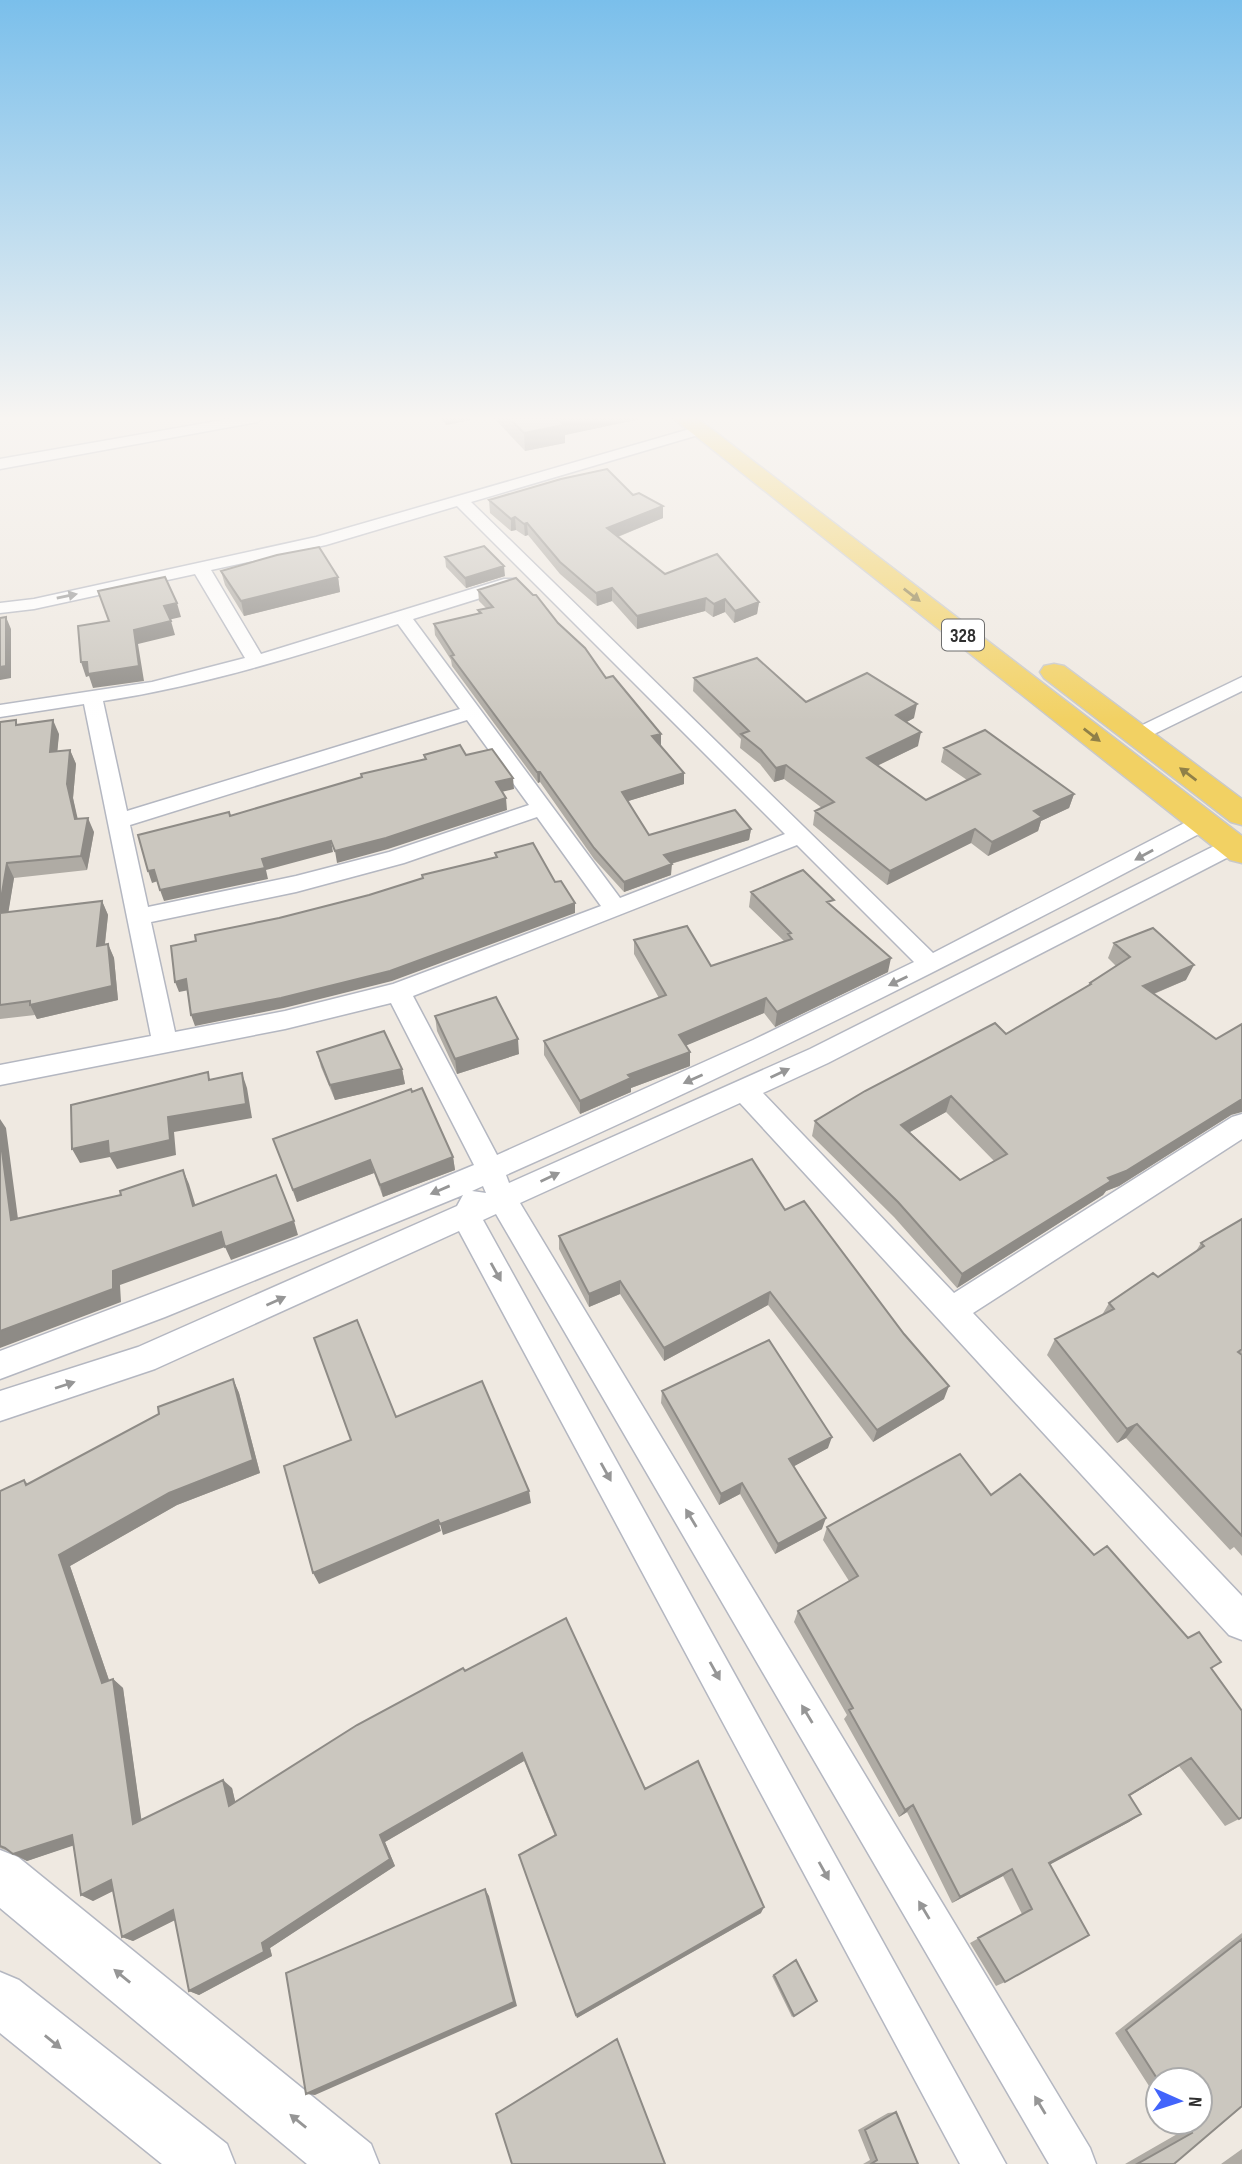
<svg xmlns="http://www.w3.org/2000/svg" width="1242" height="2164" font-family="'Sofia Sans Condensed',sans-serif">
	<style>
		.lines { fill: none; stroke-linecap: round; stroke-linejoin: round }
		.minor-casing { stroke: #b4b7c1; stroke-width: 3 }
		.tertiary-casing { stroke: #b4b7c1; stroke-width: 3 }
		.primary-casing { stroke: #c9c9c9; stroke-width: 3 }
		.minor { fill: #fff; fill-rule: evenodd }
		.tertiary { fill: #fff; fill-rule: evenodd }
		.primary { fill: #f2d163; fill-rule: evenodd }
		.wall { fill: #afaba4; fill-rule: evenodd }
		.shaded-wall { fill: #8e8b86 }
		.building { fill: #cbc7bf; stroke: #8e8b86; stroke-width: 2; fill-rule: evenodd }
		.oneway { fill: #908048 }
		.oneway2 { fill: #969696 }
		.labels { text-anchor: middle; stroke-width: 5; stroke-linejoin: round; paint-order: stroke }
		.shield { fill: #fff; stroke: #6d6d6d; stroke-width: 2 }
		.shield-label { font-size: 19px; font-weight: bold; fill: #2e2e2e }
	</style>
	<rect width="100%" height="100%" fill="#efe9e1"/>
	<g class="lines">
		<!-- minor casing -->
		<g class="minor-casing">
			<path id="minor" d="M234,418H264L257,422L0,469V459Z
				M700,426L707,430L705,433L471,502L933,953L1196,817H1212L1215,822L1212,827C980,951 747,1068 506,1175L509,1183L810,1049L1226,840L1234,838L1242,840V850L828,1063L763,1093L954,1293L1232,1117L1242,1114V1139L973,1313L1242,1596V1640L1229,1635L740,1103L520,1203L1090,2148L1096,2164H1049L496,1214L483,1220L1006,2164H960L459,1231L155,1369L0,1421V1391L138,1347L457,1206L463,1195L165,1317L0,1379V1351L298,1238L474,1165L391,1003L285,1029L0,1085V1065L151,1036L84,704L0,717V705L152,682L245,658L195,574L34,609L0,613V603L34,599L316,537ZM457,506L785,834L620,898L413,619L516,587L519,583L516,579H504L261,654L211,570L326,545ZM398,624L460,709L127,811L103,701C203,686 301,655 398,624ZM467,720L529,805L389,852L296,876L148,907L130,825ZM537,817L601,906L393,984L285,1011L175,1032L151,922L296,892L404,863ZM797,845L914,962L753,1040L497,1155L413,996ZM483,1186L486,1193L472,1191Z
				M1242,677V691L1144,739H1130L1127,735L1130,731Z"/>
		</g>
		<!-- tertiary casing -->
		<g class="tertiary-casing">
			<path id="tertiary" d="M0,1850L18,1857L371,2144L379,2164H307L0,1908Z
				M0,1972L19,1980L227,2144L235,2164H162L0,2033Z"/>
		</g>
		<!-- primary casing -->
		<g class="primary-casing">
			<path id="primary" d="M673,418H697L1242,836V863L1230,860Z
				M1054,664L1064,666L1242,799V825L1231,822L1044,678L1040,672L1044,666Z"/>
		</g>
		<!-- minor -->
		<use href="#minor" class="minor"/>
		<!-- tertiary -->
		<use href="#tertiary" class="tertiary"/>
		<!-- primary -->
		<use href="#primary" class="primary"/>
	</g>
	<!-- wall -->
	<path class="wall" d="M440,418H470V420L446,425Z
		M494,418H640V419L565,435V443L525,451Z
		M633,495L663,518L618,537L665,574L759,602L757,614L734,623L725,612L713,617L705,611L637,629L612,601L597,606L560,574L528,535L525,536L516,530L511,531L490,513L489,500Z
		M445,557L505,576L466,588L446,567Z
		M221,571L338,577L340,592L244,616L225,585Z
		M478,590L558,623L606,678L661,745H660L684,784L628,801L649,835L751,829L749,840L671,864V875L624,892L594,859L540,782L538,783L452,666L451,660L435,635L434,624L479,614L478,610L486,608L479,601Z
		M694,678L806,702L914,718L907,722L918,746L877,766L926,800L967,780L941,762L944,748L1074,794L1069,808L1041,821L1038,831L988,856L971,843L887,885L813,825L815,811L822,808L784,779L774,782L760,764L740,748L741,739L693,691Z
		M0,722L18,724L59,734L57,751L70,750L76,764L73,798L77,819L94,832L87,870L14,878L8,912L102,901L108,915L105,944H108L114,958L118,1000L37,1019L35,1015L0,1019Z
		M751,892L832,907L888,972L775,1027L764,1013L686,1045L690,1066L631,1088V1092L580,1114L544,1055V1041L659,998L634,954V940L711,966L784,941L749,907Z
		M1114,943L1186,980L1154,994L1231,1115L1119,1186L1106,1191L1103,1195L957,1288L894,1217L812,1136L815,1121L1006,1034L1088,986L1090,983L1116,966L1108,958ZM946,1112L994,1161L960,1180L910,1132Z
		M435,1016L519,1054L457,1074L437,1031Z
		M317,1052L402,1069L405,1084L335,1100L321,1067Z
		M273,1139L453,1157L455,1170L383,1197L374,1173L297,1202Z
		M785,1210L944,1399L873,1442L768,1305L664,1361L620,1294L589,1307L559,1249V1236Z
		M1242,1219V1556L1234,1547L1230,1550L1126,1438L1117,1443L1047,1355L1055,1339L1102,1315L1109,1303L1158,1277L1196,1251L1201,1243Z
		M233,1379L239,1393L260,1473L177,1505L70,1566L109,1680L113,1679L123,1688L141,1819L232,1788L235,1802L465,1671L645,1789L761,1913L577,2018L519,1855L555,1836L524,1761L385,1842L395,1866L270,1948L272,1956L199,1995L189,1991L175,1920L133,1941L122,1937L113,1891L93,1901L81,1895L73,1845L27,1861L10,1852L0,1848V1491L24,1480L28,1484Z
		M662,1391L828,1448L794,1466L822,1529L775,1554L740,1494L719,1505L661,1403Z
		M991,1495L1094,1555L1212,1670L1239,1819L1225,1826L1179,1766L1130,1796L1141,1814L1129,1822L1050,1864L1005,1982L996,1986L970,1943L1022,1914L1003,1876L952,1903L907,1812L899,1817L844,1719L847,1715L794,1622L798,1611L849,1581L823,1540L827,1527Z
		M1242,1933V2107L1174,2164H1125L1179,2133L1172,2122H1200L1158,2080V2100L1115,2033Z
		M774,1975L817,2001L792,2017L772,1976Z
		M896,2112L918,2164H863L870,2160L858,2130L888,2113Z
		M1242,2149V2164H1221Z"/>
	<!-- shaded-wall -->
	<path class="shaded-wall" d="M445,418H470V420L446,425Z
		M563,418H640V419L565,435V443L525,451L524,433L558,419Z
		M663,506V518L607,541V528Z
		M515,517L516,530L511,531V519Z
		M527,523L528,535L525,536L524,524Z
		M504,566L505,576L466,588L465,578Z
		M338,577L340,592L244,616L241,601Z
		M612,588V601L597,606L596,593Z
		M706,598L705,611L637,629V616Z
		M725,599V612L713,617L714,604Z
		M759,602L757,614L734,623L735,611Z
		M177,603L181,617L168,620L164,606Z
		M6,617L11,629V678L0,680V667Z
		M171,621L175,635L138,644L144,681L93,688L89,676L86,677L81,662H87L134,630Z
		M917,704L914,718L893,729L896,715Z
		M53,720L59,734L56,766L50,752Z
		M921,732L918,746L864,772L867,758Z
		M661,734V745L652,747V736Z
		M70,750L76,764L73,798L81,833L75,819L67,784Z
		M786,765L784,779L774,782L776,768Z
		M537,772H540V782L538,783Z
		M684,773V784L622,803V792Z
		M513,778L514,789L497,793L496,782Z
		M1074,794L1069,808L1041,821L1038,831L988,856L992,842L1034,811Z
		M506,798L507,810L388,849L337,863L335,851Z
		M88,818L94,832L87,870L81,856Z
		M751,829L749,840L663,866L664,855Z
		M975,829L971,843L887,885L890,871Z
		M331,841L333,852L266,870L268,879L164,901L160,890L262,859Z
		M7,863L14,878L6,927L0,916V905Z
		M672,864L671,875L624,892V882Z
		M154,870L158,881L152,883L148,871Z
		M102,901L108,915L103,960L97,946Z
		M575,903V913L392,981L284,1008L195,1026L191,1015Z
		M108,944L114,958L118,1000L37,1019L30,1005Z
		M891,958L888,972L775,1027L777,1012Z
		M1194,965L1186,980L1136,1001L1143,986Z
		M186,979L189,990L179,992L175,982Z
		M766,998L764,1013L678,1049L679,1035Z
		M518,1039L519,1054L457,1074L455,1059Z
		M690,1052V1066L631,1088V1092L580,1114V1101L628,1075Z
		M402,1069L405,1084L335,1100L330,1085Z
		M242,1073L247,1088L252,1118L174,1132L176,1155L117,1169L110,1157L80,1163L72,1149L168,1117Z
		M951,1096L946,1112L897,1139L901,1125Z
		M1242,1099V1112L1231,1115L1119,1186L1106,1191L1103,1195L957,1288L962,1274L1108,1178Z
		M0,1119L6,1128L20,1234L11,1220L0,1136Z
		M453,1157L455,1170L383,1197L380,1185Z
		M370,1160L374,1173L297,1202L293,1190Z
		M183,1170L189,1184L200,1220L193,1206Z
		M294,1221L298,1235L231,1260L225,1247L120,1285L121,1302L0,1348V1331L113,1271L221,1232Z
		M620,1281V1294L589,1307V1294Z
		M770,1292L768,1305L664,1361V1348Z
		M233,1379L239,1393L260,1473L177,1505L70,1566L113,1692L102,1683L59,1555Z
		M949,1386L944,1399L873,1442L877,1430Z
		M1137,1424L1126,1438L1117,1443L1127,1429Z
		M832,1437L828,1448L787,1470L789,1459Z
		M742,1483L740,1494L719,1505L721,1494Z
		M529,1491L531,1503L443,1535L440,1524Z
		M826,1518L822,1529L775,1554L778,1544Z
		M438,1520L441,1531L319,1584L313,1573Z
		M113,1679L123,1688L143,1831L133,1824Z
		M522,1753L524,1761L385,1842L395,1866L270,1948L272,1956L199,1995L189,1991L262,1943L380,1835Z
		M1191,1758L1179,1766L1118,1803L1129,1795Z
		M223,1780L232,1788L238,1813L229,1806Z
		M913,1805L907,1812L899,1817L905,1810Z
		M1141,1814L1129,1822L1040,1870L1049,1863Z
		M72,1835L84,1842L27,1861L13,1854Z
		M1012,1869L1003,1876L952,1903L960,1897Z
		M111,1880L123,1886L93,1901L81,1895Z
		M485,1889L489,1896L517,2006L315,2095L306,2094Z
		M764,1907L761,1913L577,2018L576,2015Z
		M173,1910L183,1916L133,1941L122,1937Z"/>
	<!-- building -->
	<path class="building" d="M509,418H563L558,419L564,425L524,433Z
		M607,469L633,495L639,493L663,506L607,528L665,574L717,554L759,602L735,611L725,599L714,604L706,598L637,616L612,588L596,593L560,562L527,523L524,524L515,517L511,519L489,500L561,479Z
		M484,546L504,566L465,578L445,557Z
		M319,547L338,577L241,601L221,571L277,555Z
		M165,577L177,603L164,606L171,621L134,630L139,666L88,674L87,662H81L78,626L109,621L98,591Z
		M516,578L533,595H536L558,623L585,648L606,678L613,676L661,734L652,736L684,773L622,792L649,835L735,810L751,829L664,855L672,864L624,882L594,848L540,772H537L451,656L454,655L434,624L481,613L478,610L493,607L478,590Z
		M6,617V666L0,667V618Z
		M757,658L806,702L867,673L917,704L896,715L921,732L867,758L926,800L980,774L944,748L985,730L1074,794L1034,811L1042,817L992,842L975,829L890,871L815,811L834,802L786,765L776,768L761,750L741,734L749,731L694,678Z
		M16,720V725L53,720L50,752L70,750L67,784L75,819L88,818L81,856L7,863L0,905V722Z
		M460,745L466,755L492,749L513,778L496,782L506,798L386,838L335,851L331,841L262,859L265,868L160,890L154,870L148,871L138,835L229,812L230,816L362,777L361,774L426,759L424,755Z
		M533,843L555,882L561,881L575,903L390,971L281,998L191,1015L186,979L175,982L171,946L196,941L195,935L279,918L369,895L423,878L422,875L497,857L495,853Z
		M803,870L834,900L827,902L891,958L777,1012L766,998L679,1035L690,1052L628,1075L631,1078L580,1101L544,1041L666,995L634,940L687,926L711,966L792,939L788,934L791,933L751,892Z
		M102,901L97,946L108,944L112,986L30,1005V1001L0,1005V913Z
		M1153,928L1194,965L1143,986L1216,1039L1242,1024V1099L1126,1171L1108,1178L1111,1181L962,1274L898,1202L815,1121L865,1091L995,1023L1006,1034L1091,984L1090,983L1130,957L1114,943ZM951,1096L1007,1154L960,1180L901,1125Z
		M496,997L518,1039L455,1059L435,1016Z
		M384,1031L402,1069L330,1085L317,1052Z
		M208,1072L209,1080L242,1073L246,1104L168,1117L170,1140L109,1154L108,1141L72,1149L71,1105Z
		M422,1088L453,1157L380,1185L370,1160L293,1190L273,1139L411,1089L412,1092Z
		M0,1136L11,1220L121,1195L120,1191L183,1170L193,1206L276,1175L294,1221L225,1247L221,1232L113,1271V1289L0,1331Z
		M752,1159L785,1210L804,1201L904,1334L949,1386L877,1430L770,1292L664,1348L620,1281L589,1294L559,1236Z
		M1242,1219V1349L1238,1352L1242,1355V1536L1137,1424L1127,1429L1055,1339L1114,1309L1109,1303L1153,1273L1158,1277L1204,1246L1201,1243Z
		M357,1320L396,1417L482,1381L529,1491L440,1524L438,1520L313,1573L284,1466L351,1440L314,1338Z
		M769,1340L832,1437L789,1459L826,1518L778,1544L742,1483L721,1494L662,1391Z
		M233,1379L253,1460L169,1493L59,1555L102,1683L113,1679L133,1824L223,1780L229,1806L357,1725L463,1668L465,1671L566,1618L645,1789L698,1761L764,1907L576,2015L519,1855L556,1835L522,1753L380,1835L390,1859L262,1943L264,1952L189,1991L173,1910L122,1937L111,1880L81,1895L72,1835L13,1854L5,1848L0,1846V1491L24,1480L26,1485L159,1414L158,1407Z
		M960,1454L991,1495L1020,1474L1094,1555L1107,1546L1188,1638L1199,1632L1221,1662L1211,1668L1242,1711V1817L1239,1819L1191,1758L1129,1795L1141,1814L1049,1863L1089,1935L1005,1982L978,1938L1032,1909L1012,1869L960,1897L913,1805L905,1810L849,1710L853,1708L798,1611L858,1576L827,1527Z
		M485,1889L514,2002L306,2094L286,1973Z
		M1242,1939V2106L1174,2164H1137L1192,2133L1185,2122H1200V2080H1158L1126,2030Z
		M796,1960L817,2001L794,2016L774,1975Z
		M617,2039L665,2164H512L496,2114Z
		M896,2112L918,2164H871L877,2160L865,2130Z"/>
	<!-- one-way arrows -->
	<defs><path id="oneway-solid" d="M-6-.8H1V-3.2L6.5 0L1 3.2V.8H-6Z" transform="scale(1.75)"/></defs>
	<g class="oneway">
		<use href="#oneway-solid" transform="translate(912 595) rotate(38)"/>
		<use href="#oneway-solid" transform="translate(1092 735) rotate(38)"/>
		<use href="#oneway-solid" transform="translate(1188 774) rotate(-143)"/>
	</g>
	<g class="oneway2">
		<use href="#oneway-solid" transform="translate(67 596) rotate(-12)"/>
		<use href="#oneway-solid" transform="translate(1144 855) rotate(151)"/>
		<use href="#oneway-solid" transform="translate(898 981) rotate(154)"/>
		<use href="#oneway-solid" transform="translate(780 1073) rotate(-25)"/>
		<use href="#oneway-solid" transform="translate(693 1079) rotate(156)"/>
		<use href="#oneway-solid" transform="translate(550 1177) rotate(-25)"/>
		<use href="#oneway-solid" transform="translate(440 1190) rotate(157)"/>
		<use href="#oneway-solid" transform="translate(496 1272) rotate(61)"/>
		<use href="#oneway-solid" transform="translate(276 1301) rotate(-24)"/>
		<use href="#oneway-solid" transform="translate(65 1385) rotate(-18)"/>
		<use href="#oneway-solid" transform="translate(606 1472) rotate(61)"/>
		<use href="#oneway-solid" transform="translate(691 1518) rotate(-121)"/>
		<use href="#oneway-solid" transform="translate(715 1671) rotate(61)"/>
		<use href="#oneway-solid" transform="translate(807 1714) rotate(-121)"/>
		<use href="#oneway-solid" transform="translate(824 1871) rotate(61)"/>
		<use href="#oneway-solid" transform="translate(924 1910) rotate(-121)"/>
		<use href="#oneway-solid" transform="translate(122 1976) rotate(-141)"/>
		<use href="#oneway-solid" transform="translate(53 2042) rotate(39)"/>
		<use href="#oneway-solid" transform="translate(1040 2105) rotate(-121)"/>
		<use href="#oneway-solid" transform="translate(298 2121) rotate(-141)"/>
	</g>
	<!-- sky -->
	<linearGradient id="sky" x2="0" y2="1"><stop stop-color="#7abfeb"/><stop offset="0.58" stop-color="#f8f5f2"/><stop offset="1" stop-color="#f8f5f2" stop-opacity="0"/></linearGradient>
	<rect width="1242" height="721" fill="url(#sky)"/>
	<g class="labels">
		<!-- shield labels -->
		<rect class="shield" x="942" y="619.5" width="42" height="31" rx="5"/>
		<g class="shield-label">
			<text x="963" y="642">328</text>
		</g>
	</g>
	<!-- north arrow -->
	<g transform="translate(1179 2101) rotate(93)"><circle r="33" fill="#ffffff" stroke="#ababab" stroke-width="2"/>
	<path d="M0-5L12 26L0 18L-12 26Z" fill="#4264fb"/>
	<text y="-10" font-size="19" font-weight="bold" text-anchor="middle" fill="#2e2e2e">N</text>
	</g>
</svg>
